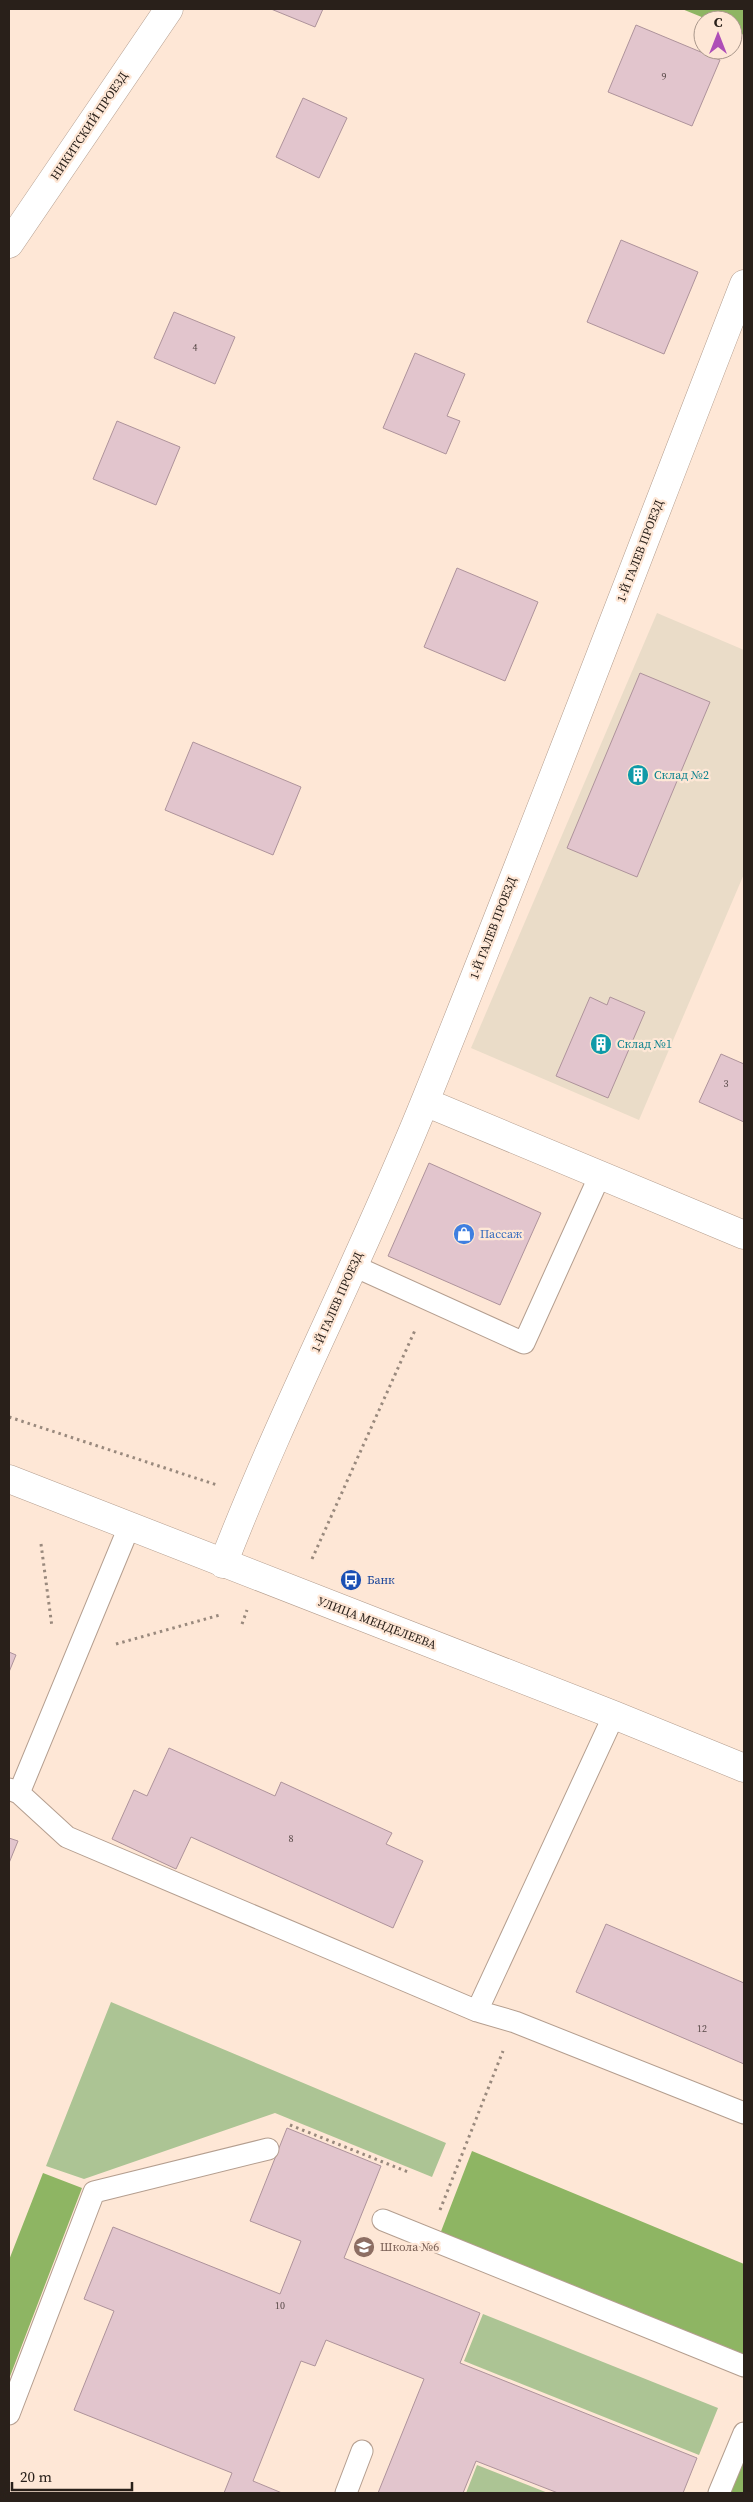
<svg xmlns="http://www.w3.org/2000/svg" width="753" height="2502" font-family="'Source Serif 4',serif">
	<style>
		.commercial { fill: #eadcc8 }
		.green { fill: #acc494 }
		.forest { fill: #8eb563 }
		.building { fill: #e2c5cd; stroke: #ae939b }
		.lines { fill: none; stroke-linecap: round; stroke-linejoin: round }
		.service-casing { stroke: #b49e8f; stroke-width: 23 }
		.minor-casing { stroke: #b49e8f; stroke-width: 29 }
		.secondary-casing { stroke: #b49e8f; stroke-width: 29 }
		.path { stroke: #99897d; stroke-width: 3; stroke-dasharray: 2.5 4; stroke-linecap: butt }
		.service { stroke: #fff; stroke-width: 21 }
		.minor { stroke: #fff; stroke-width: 28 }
		.secondary { stroke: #fff; stroke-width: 28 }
		.labels { text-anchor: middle; stroke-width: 4.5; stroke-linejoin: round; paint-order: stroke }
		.number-label { font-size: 10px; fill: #574947 }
		.street-label { font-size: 12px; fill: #29201a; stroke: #fee7d6 }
		.culture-label { font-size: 12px; fill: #0d838f; stroke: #fee7d6; text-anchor: start }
		.shop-label { font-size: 12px; fill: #366cbe; stroke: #fee7d6; text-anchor: start }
		.transit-label { font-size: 12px; fill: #164399; stroke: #fee7d6; text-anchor: start }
		.education-label { font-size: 12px; fill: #785e54; stroke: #fee7d6; text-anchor: start }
	</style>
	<rect width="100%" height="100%" fill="#fee7d6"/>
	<!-- commercial -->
	<path class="commercial" d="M657,613L744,650V874L639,1120L471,1048Z"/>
	<!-- green -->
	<path class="green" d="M111,2002L446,2143L432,2177L275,2113L84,2179L46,2166Z
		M483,2314L718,2408L699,2455L464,2361Z
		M477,2465L548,2493H466Z"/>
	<!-- forest -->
	<path class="forest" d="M682,9H744V35L733,30V20H709Z
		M472,2151L744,2264V2358L440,2234Z
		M43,2173L82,2188L9,2379V2260Z
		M744,2457V2493H729Z"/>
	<!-- building -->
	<path class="building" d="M271,9H323L315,27Z
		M636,25L720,60L692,126L608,92Z
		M303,98L347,118L319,178L276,157Z
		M621,240L698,272L664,354L587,322Z
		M174,312L235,337L215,384L154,358Z
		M415,353L465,374L447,416L460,421L446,454L383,428Z
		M117,421L180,447L156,505L93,479Z
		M457,568L538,602L505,681L424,647Z
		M640,673L710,702L637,877L567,848Z
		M193,742L301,787L273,855L165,810Z
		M590,997L607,1005L610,997L645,1012L608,1098L556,1076Z
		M721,1054L744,1064V1122L699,1102Z
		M429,1163L541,1213L500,1305L388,1256Z
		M9,1652L16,1655L9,1672Z
		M169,1748L275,1796L281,1782L392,1833L386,1844L423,1861L393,1928L191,1837L176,1869L112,1839L134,1790L147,1796Z
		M9,1838L18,1841L9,1863Z
		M606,1924L744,1983V2064L576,1992Z
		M287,2128L381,2166L344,2258L480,2313L460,2363L697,2458L683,2493H558L476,2461L463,2493H378L424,2379L326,2340L315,2366L301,2361L253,2481L282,2493H224L232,2473L74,2410L114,2311L84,2299L113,2227L280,2294L301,2241L250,2221Z"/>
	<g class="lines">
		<!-- service casing -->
		<g class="service-casing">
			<path id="service" d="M354,1266L524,1343L600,1175
				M9,1789L19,1793L129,1527
				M19,1793L67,1837L477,2011L515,2022L744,2113
				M477,2011L614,1715
				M383,2220L744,2366
				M9,2414L94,2192L268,2149
				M346,2493L362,2451
				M719,2493L744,2433"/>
		</g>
		<!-- minor casing -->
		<g class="minor-casing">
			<path id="minor" d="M9,244L169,9
				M425,1102L744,1235
				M223,1564C284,1406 363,1256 426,1099C535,829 638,556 744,284"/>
		</g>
		<!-- secondary casing -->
		<g class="secondary-casing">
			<path id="secondary" d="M9,1479L614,1715L744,1768"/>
		</g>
		<!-- path -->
		<path class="path" d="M9,1417L217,1485
			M41,1544L52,1627
			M312,1559L416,1328
			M242,1624L247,1610
			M116,1644L220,1615
			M290,2125L408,2172
			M440,2210L503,2051"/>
		<!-- service -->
		<use href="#service" class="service"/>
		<!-- minor -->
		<use href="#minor" class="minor"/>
		<!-- secondary -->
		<use href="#secondary" class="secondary"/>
	</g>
	<!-- icons -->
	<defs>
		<g id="building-disc" transform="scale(1.125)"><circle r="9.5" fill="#0f9aa8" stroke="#fee7d6"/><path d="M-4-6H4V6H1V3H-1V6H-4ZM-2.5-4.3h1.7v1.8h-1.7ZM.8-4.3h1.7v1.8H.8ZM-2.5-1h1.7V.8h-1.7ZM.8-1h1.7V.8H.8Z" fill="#fff"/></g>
		<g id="shop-disc" transform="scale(1.125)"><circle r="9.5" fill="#3f7fe0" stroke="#fee7d6"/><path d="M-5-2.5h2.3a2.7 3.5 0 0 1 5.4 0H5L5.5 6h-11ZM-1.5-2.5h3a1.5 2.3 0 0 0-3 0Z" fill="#fff"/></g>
		<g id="bus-disc" transform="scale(1.125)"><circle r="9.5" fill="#1a4fb4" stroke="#fee7d6"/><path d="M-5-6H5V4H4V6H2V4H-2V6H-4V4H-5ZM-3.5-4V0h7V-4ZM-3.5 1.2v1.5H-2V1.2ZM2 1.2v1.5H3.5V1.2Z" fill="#fff"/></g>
		<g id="school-disc" transform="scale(1.125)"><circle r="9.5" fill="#8d6e63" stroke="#fee7d6"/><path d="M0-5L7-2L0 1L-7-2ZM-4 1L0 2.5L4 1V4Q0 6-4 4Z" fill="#fff"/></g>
	</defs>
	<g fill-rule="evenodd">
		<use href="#building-disc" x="638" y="775"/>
		<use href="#building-disc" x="601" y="1044"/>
		<use href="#shop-disc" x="464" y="1234"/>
		<use href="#bus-disc" x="351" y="1580"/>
		<use href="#school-disc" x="364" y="2247"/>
	</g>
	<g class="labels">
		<!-- number labels -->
		<g class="number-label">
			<text x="664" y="80">9</text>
			<text x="195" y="351">4</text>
			<text x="726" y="1087">3</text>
			<text x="291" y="1842">8</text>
			<text x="702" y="2032">12</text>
			<text x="280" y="2309">10</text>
		</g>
		<!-- street labels -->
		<g class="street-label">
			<text transform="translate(89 126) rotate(-56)" y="4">НИКИТСКИЙ ПРОЕЗД</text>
			<text transform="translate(640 551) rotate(-69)" y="4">1-Й ГАЛЕВ ПРОЕЗД</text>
			<text transform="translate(493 928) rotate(-69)" y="4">1-Й ГАЛЕВ ПРОЕЗД</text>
			<text transform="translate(337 1302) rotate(-66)" y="4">1-Й ГАЛЕВ ПРОЕЗД</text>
			<text transform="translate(377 1623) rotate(21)" y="4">УЛИЦА МЕНДЕЛЕЕВА</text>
		</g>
		<!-- culture labels -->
		<g class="culture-label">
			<text x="654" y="779">Склад №2</text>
			<text x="617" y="1048">Склад №1</text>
		</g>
		<!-- shop labels -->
		<g class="shop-label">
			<text x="480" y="1238">Пассаж</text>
		</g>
		<!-- transit labels -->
		<g class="transit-label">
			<text x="367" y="1584">Банк</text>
		</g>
		<!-- education labels -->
		<g class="education-label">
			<text x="380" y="2251">Школа №6</text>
		</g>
	</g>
	<!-- border -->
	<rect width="753" height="2502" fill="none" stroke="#29201a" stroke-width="20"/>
	<!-- north arrow -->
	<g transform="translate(718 35)"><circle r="24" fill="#fee7d6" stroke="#a9978b"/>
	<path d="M0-4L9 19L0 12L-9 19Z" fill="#ae4eb7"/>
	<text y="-8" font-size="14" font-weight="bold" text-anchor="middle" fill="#29201a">С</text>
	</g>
	<!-- scale -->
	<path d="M12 2482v8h120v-8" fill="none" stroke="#29201a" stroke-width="2.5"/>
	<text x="20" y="2482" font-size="15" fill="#29201a" stroke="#fee7d6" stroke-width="4" paint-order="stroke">20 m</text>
</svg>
